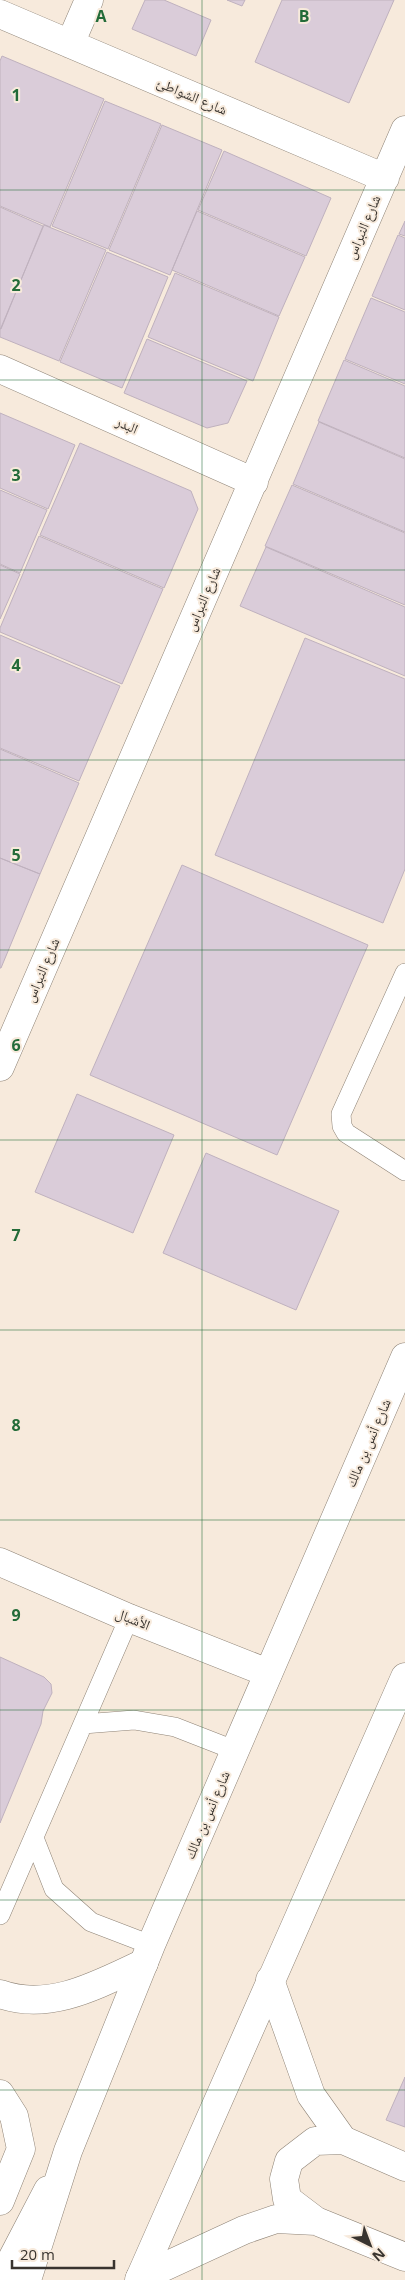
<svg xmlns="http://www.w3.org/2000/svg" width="405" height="2280" font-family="'Open Sans','Noto Naskh Arabic',sans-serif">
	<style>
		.building { fill: #daccd9; stroke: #bfb1be }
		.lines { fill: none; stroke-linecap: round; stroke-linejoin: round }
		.service-casing { stroke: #8e8376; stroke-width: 20 }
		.minor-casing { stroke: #8e8376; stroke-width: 29 }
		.tertiary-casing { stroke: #8e8376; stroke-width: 29 }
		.primary-casing { stroke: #8e8376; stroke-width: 29 }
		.service { stroke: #fff; stroke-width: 19 }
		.minor { stroke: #fff; stroke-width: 28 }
		.tertiary { stroke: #fff; stroke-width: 28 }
		.primary { stroke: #fff; stroke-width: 28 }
		.grid { fill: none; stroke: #236b38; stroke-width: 1; stroke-opacity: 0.55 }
		.labels { text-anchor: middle; stroke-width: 4; stroke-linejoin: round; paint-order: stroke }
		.street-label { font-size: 14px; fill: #39342f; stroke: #f7eadc }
		.grid-label { font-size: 16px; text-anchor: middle; font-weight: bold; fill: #236b38; stroke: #f7eadc; stroke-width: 4; stroke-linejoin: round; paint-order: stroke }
	</style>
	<rect width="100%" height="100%" fill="#f7eadc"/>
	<!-- building -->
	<path class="building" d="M145,0H164L211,20L196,56L132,29Z
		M227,0H245L242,6Z
		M282,0H394L349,103L255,62Z
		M2,56L104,99L50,227L0,206V61Z
		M105,101L161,124L108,249L52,226Z
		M162,125L222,150L170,275L109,250Z
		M224,151L331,198L306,256L198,210Z
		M0,207L43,226L1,329L0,328Z
		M197,211L305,257L279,316L172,270Z
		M405,221V236L399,234Z
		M44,225L106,250L59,361L0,337V330Z
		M398,235L405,238V310L372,296Z
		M107,252L168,277L122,388L60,362Z
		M175,273L279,317L253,381L148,337Z
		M371,298L405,312V384L345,359Z
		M147,339L247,381L228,423L207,428L124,393Z
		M344,360L405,386V458L318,421Z
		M0,413L75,445L48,509L0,488Z
		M319,422L405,459V532L293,484Z
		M80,443L191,491L198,509L164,588L40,535Z
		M292,485L405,533V605L265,546Z
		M0,490L47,510L20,573L0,564Z
		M39,536L163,589L122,684L0,632V628Z
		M266,547L405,607V676L240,606Z
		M0,565L20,574L0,619Z
		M0,635L120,686L79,781L0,748Z
		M305,638L405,679V869L383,923L215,855Z
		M0,749L79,783L40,874L0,858Z
		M0,858L40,874L1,968H0Z
		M182,865L368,945L277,1155L90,1075Z
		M77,1094L174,1135L133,1233L35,1192Z
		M206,1153L339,1211L296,1310L163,1253Z
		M0,1657L44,1677L51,1684L52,1693L43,1711L41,1724L0,1823Z
		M405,2077V2127L386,2120Z"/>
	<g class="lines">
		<!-- service casing -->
		<g class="service-casing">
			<path id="service" d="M405,973L341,1114L342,1126L346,1133L405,1171
				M83,1724L134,1720L175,1727L234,1750
				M34,1838L54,1889L91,1922L151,1945
				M0,1915L129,1618"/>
		</g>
		<!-- minor casing -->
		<g class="minor-casing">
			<path id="minor" d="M0,14L385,178
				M70,44L89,0
				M0,369L254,482
				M0,1067L405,130
				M0,1562L129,1618L268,1673"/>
		</g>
		<!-- tertiary casing -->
		<g class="tertiary-casing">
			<path id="tertiary" d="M270,1980L311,2095L343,2140L405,2167
				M0,1994C50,2012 99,1984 144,1963
				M0,2094L14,2116L21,2149L0,2201
				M316,2221L287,2199L284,2179L289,2161L315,2141L343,2140
				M1,2280L48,2190
				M140,2280V2278L244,2230L276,2219L316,2221L405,2257"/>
		</g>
		<!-- primary casing -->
		<g class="primary-casing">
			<path id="primary" d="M27,2280L68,2151L151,1945L405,1357
				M139,2280L405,1677"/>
		</g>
		<!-- service -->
		<use href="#service" class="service"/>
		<!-- minor -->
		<use href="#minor" class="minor"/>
		<!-- tertiary -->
		<use href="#tertiary" class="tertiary"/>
		<!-- primary -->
		<use href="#primary" class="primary"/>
	</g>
	<!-- grid -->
	<path class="grid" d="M202,0V2280M0,190H405M0,380H405M0,570H405M0,760H405M0,950H405M0,1140H405M0,1330H405M0,1520H405M0,1710H405M0,1900H405M0,2090H405"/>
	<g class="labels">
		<!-- street labels -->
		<g class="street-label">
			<text transform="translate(192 96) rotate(23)" y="5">شارع الشواطئ</text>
			<text transform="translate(363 227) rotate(-67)" y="5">شارع النبراس</text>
			<text transform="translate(127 425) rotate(24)" y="5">البدر</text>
			<text transform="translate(203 599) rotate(-67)" y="5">شارع النبراس</text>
			<text transform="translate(42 970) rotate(-67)" y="5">شارع النبراس</text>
			<text transform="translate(368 1443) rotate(-67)" y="5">شارع أنس بن مالك</text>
			<text transform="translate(133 1619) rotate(22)" y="5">الأشبال</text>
			<text transform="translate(207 1815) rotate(-67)" y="5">شارع أنس بن مالك</text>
		</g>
	</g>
	<g class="grid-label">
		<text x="101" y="22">A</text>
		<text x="304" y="22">B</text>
		<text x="16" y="101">1</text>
		<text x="16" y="291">2</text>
		<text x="16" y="481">3</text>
		<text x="16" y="671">4</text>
		<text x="16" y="861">5</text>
		<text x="16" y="1051">6</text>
		<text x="16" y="1241">7</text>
		<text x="16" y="1431">8</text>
		<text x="16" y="1621">9</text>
	</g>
	<!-- north arrow -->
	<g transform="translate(370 2245) rotate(138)" stroke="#f7eadc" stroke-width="4" paint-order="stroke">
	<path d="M0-4L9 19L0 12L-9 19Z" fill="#39342f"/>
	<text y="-8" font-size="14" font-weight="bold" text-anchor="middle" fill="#39342f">N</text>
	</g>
	<!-- scale -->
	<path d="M12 2260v8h102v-8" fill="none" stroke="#39342f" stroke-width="2.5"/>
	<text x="20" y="2260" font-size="15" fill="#39342f" stroke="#f7eadc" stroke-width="4" paint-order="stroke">20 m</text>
</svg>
